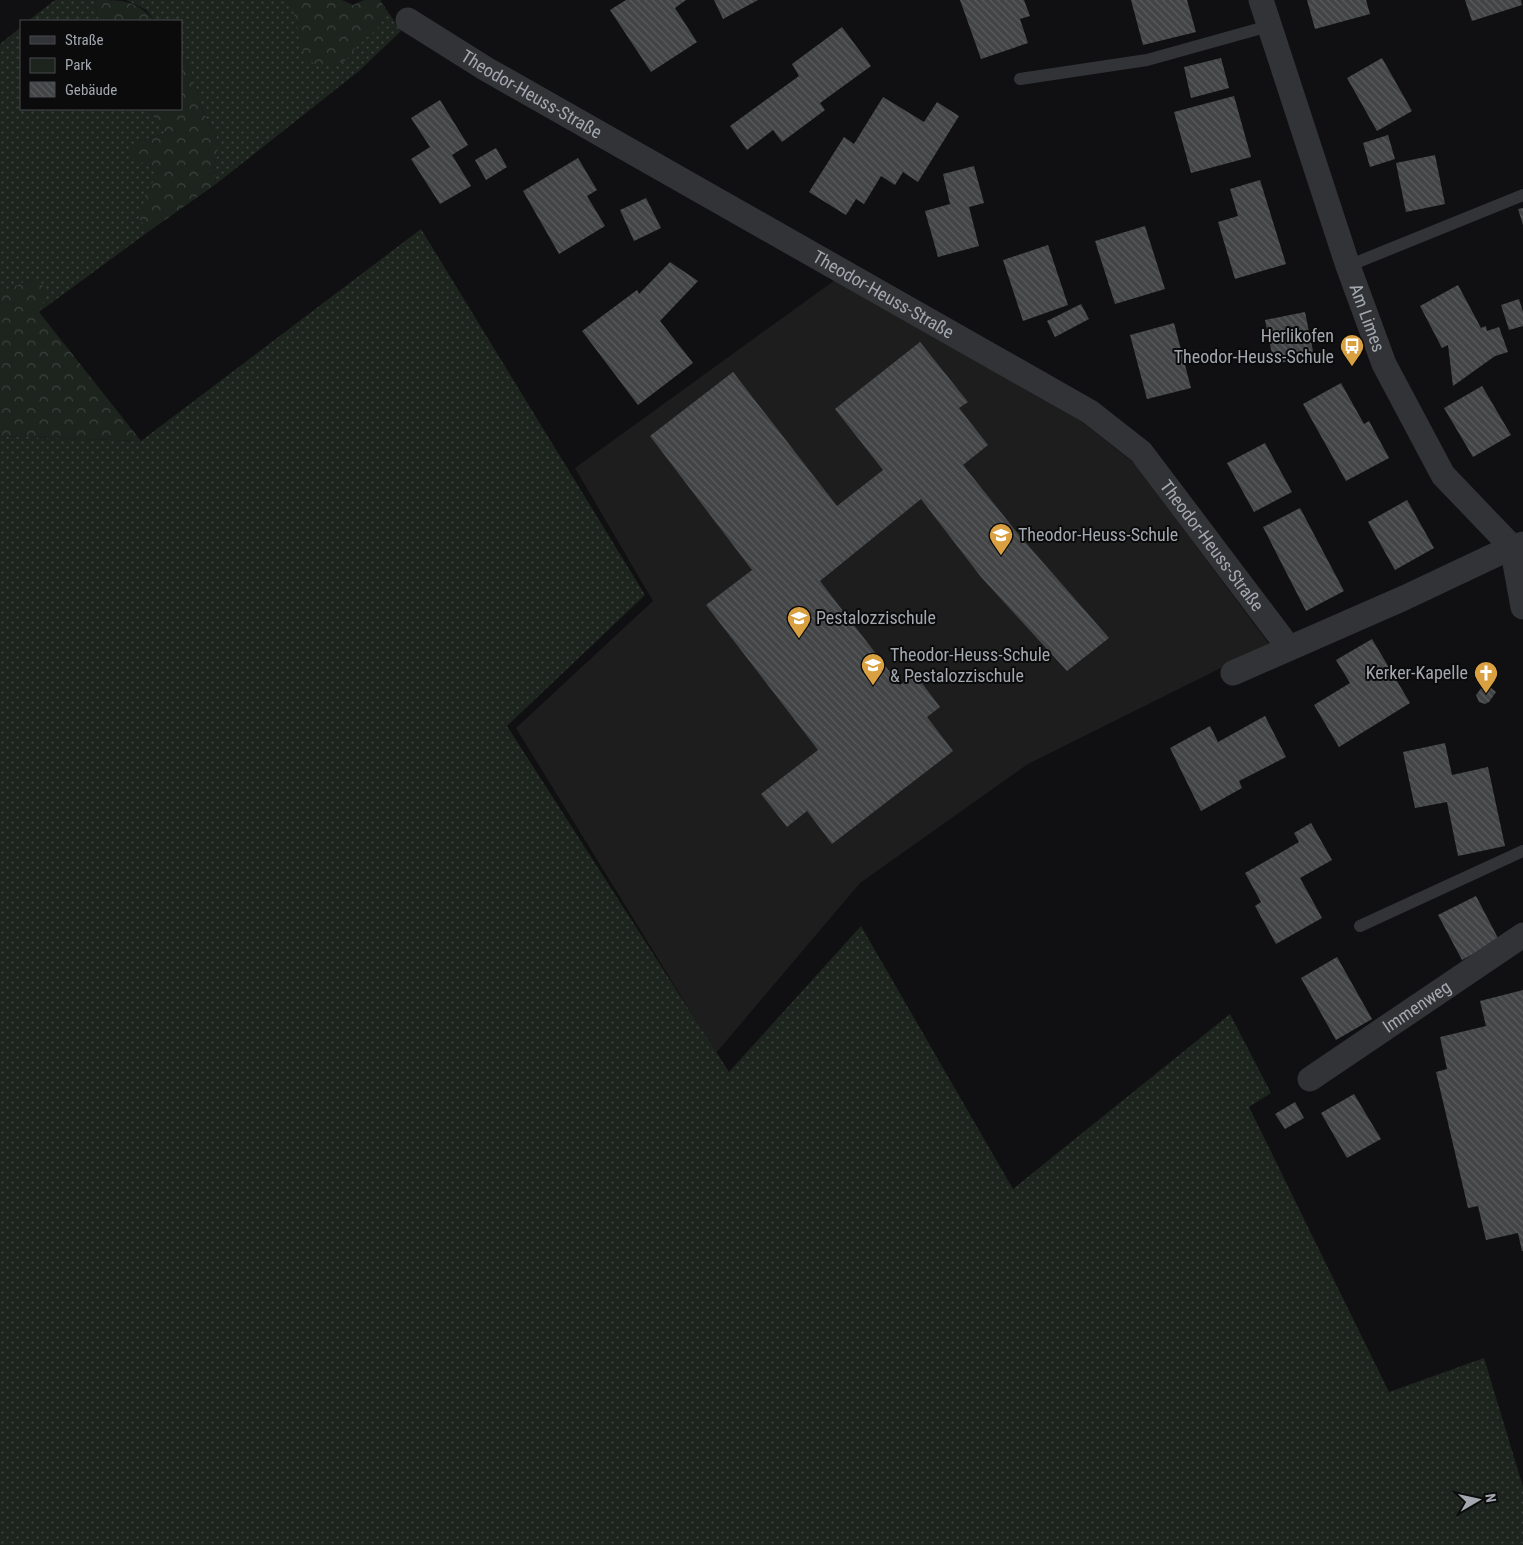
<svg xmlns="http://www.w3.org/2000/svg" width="1523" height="1545" font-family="'Roboto Condensed',sans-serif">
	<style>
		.built { fill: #1d1d1e }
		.green { fill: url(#green-dots) }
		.forest { fill: url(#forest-crowns) }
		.building { fill: url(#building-back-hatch) }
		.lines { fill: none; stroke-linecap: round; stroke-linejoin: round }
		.lane { stroke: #323336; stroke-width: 12 }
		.street { stroke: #323336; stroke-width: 25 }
		.labels { text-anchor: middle; stroke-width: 4; stroke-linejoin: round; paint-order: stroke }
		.street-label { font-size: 18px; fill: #a3a8b0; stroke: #0b0b0c }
		.poi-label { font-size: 18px; fill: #a3a8b0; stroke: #0b0b0c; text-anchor: start }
	</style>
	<defs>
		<pattern id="green-dots" width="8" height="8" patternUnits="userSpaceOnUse" patternTransform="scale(1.25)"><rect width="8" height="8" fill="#1d241e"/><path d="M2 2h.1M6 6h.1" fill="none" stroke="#3b413c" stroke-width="1.8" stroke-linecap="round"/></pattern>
		<pattern id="forest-crowns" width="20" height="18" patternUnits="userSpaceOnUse" patternTransform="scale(1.25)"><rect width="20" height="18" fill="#1d241e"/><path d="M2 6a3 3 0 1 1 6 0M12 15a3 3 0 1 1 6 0" fill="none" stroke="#3b413c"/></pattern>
		<pattern id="building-back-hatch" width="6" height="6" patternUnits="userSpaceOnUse" patternTransform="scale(1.25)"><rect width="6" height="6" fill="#424446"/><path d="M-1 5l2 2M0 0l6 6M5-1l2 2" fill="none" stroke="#5a5c5e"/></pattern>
	</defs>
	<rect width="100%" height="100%" fill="#101012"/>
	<!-- built -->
	<path class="built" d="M835,280L1082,422L1134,463L1269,644L1028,764L860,883L716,1053L516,728L653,601L575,468Z"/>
	<!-- green -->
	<path class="green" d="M55,0H96L94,2L99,21H28Z
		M126,0H288L292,6L345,61L359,44L377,29L386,9L401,31L359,71L216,184L214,170L219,143L201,107L191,71L181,54V21H155L146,10Z
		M21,27V109H148L166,133L140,141L147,165L159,174L141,219L148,232L39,312L44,296L31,279L0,293V44Z
		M421,229L645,595L507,726L729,1072L861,926L1013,1189L1230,1014L1271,1093L1249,1107L1389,1392L1484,1358L1523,1487V1545H0V436L141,441Z"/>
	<!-- forest -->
	<path class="forest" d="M96,0C124,0 135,0 155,21H99L94,2Z
		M288,0H342L353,5L364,0H380L386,9L377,29L359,44L345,61L320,67L305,58L292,6Z
		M181,54L191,71L201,107L219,143L214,170L216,184L148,232L140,219L146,191L159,174L128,153L140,141L166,133L148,109H181Z
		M31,279L49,289L39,312L141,441L0,436V293Z"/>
	<!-- building -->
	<path class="building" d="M626,0H686L675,8L697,42L651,72L610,10Z
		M714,0H758L723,19Z
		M960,0H1024L1030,16L1020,19L1028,43L981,59Z
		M1131,0H1187L1196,32L1143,45Z
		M1307,0H1366L1370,14L1315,29Z
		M1465,0H1521L1522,5L1472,21Z
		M842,27L871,66L820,103L825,110L782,142L773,130L747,150L730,126L799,76L792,64Z
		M1221,58L1229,88L1191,98L1184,67Z
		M1382,58L1412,111L1377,131L1347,78Z
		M1234,96L1251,157L1191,173L1174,112Z
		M883,97L924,122L937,102L959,116L918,182L903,172L895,185L881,176L864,204L856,199L846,215L809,192L844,137L854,144Z
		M440,100L468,145L452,155L471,186L440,204L411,159L430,147L411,118Z
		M1388,135L1395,159L1370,167L1363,143Z
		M496,148L507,167L486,180L475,160Z
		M1435,155L1445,204L1406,212L1396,163Z
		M578,158L597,190L587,196L605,226L559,254L523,191Z
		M974,166L984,203L969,207L979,246L938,257L925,211L950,204L943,174Z
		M1260,180L1286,264L1235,279L1218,222L1238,216L1230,189Z
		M646,198L661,228L634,241L620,210Z
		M1523,208V225L1518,209Z
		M1145,226L1165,289L1115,304L1095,241Z
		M1048,245L1068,305L1023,321L1003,260Z
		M670,262L698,281L660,321L693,363L638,405L582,331L637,290L639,294Z
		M1458,285L1481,328L1486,326L1487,331L1499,327L1508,352L1495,356L1453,386L1448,345L1442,348L1420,306Z
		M1519,299L1523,312V326L1509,330L1501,305Z
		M1081,304L1089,319L1055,337L1047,321Z
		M1305,312L1314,356L1274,364L1265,320Z
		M1174,323L1191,388L1147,399L1130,335Z
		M920,342L968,402L959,408L988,445L963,465L1019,535L1109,638L1067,671L981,577L921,499L820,581L900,685L915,674L940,707L927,717L953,751L832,844L807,811L787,827L761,794L818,750L706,605L752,570L650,436L733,372L837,506L883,470L835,409Z
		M1341,383L1364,424L1369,421L1389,458L1346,481L1303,404Z
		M1482,386L1511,435L1473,457L1444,408Z
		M1265,443L1292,492L1254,512L1227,463Z
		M1407,500L1434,548L1395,570L1368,522Z
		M1300,508L1344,591L1306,611L1263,527Z
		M1372,639L1410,703L1339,747L1314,705L1350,683L1336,660Z
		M1485,683L1496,692L1489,702L1485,704L1479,702L1476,695Z
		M1265,716L1286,757L1239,781L1242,788L1201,811L1170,748L1210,726L1218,742Z
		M1445,743L1452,775L1488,767L1505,846L1458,856L1447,802L1415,808L1403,752Z
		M1311,823L1332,860L1300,878L1322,918L1276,944L1255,906L1261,902L1245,873L1299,842L1294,833Z
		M1476,896L1499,940L1462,960L1438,915Z
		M1337,957L1372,1019L1336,1040L1301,978Z
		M1523,990V1251H1522L1518,1233L1486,1240L1478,1206L1468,1208L1436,1072L1447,1069L1440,1037L1486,1026L1480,1001Z
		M1354,1094L1381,1139L1347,1158L1321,1113Z
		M1295,1102L1304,1118L1285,1129L1275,1114Z"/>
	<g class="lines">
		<!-- lane -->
		<path class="lane" d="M1020,79L1147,60L1269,26
			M1348,266L1523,195
			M1360,926L1523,851"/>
		<!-- street -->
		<g class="street">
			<path id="s1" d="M1261,0L1348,266L1384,364L1443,475L1512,547L1523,607"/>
			<path id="s2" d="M408,20L486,69L1090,412L1141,452L1289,648"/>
			<path d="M1233,673L1404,598L1512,547L1523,544"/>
			<path id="s3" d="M1310,1079L1523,935"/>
		</g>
	</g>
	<!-- icons -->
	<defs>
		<g id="bus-pin" transform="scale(1.25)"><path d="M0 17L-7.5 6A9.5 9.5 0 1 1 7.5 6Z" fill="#d8a041" stroke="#0b0b0c"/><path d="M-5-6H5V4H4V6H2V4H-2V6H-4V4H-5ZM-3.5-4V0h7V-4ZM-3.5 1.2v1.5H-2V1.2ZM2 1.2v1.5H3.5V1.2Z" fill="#fff"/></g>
		<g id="school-pin" transform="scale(1.25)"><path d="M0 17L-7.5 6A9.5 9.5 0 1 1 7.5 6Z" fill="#d8a041" stroke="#0b0b0c"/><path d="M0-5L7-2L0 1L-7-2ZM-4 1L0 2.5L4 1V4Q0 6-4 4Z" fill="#fff"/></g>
		<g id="church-pin" transform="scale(1.25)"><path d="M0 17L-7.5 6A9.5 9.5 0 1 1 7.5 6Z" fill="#d8a041" stroke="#0b0b0c"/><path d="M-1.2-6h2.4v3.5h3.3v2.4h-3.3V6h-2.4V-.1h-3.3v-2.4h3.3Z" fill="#fff"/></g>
	</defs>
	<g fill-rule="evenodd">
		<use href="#bus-pin" x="1352" y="346"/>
		<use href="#school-pin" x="1001" y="535"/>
		<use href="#school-pin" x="799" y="618"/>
		<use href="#school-pin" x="873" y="665"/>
		<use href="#church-pin" x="1486" y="673"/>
	</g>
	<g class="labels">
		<!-- street labels -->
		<g class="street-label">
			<text dy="6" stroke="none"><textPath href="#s2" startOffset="144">Theodor-Heuss-Straße</textPath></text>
			<text dy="6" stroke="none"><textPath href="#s2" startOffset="549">Theodor-Heuss-Straße</textPath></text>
			<text dy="6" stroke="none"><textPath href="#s1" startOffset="335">Am Limes</textPath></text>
			<text dy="6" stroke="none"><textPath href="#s2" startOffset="969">Theodor-Heuss-Straße</textPath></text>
			<text dy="6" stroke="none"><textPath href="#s3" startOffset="129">Immenweg</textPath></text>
		</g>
		<!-- poi labels -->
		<g class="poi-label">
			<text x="1334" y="342" text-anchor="end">Herlikofen<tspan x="1334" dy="21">Theodor-Heuss-Schule</tspan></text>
			<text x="1018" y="541">Theodor-Heuss-Schule</text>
			<text x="816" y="624">Pestalozzischule</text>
			<text x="890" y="661">Theodor-Heuss-Schule<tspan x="890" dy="21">&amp; Pestalozzischule</tspan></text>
			<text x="1468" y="679" text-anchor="end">Kerker-Kapelle</text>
		</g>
	</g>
	<!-- legend -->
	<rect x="20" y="20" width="162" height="90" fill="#0b0b0c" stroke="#484a4e"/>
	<rect x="30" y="36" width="25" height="8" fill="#323336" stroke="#484a4e"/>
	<text x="65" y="45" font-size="15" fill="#a3a8b0">Straße</text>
	<rect x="30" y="58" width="25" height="15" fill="#1d241e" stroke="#484a4e"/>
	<text x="65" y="70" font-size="15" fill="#a3a8b0">Park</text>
	<rect x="30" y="82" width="25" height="15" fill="url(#building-back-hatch)" stroke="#484a4e"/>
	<text x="65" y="95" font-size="15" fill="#a3a8b0">Gebäude</text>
	<!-- north arrow -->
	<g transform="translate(1478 1500) rotate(81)" stroke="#0b0b0c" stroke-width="4" paint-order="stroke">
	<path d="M0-4L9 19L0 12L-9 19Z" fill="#a3a8b0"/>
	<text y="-8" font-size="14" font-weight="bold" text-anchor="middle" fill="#a3a8b0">N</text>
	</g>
</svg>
